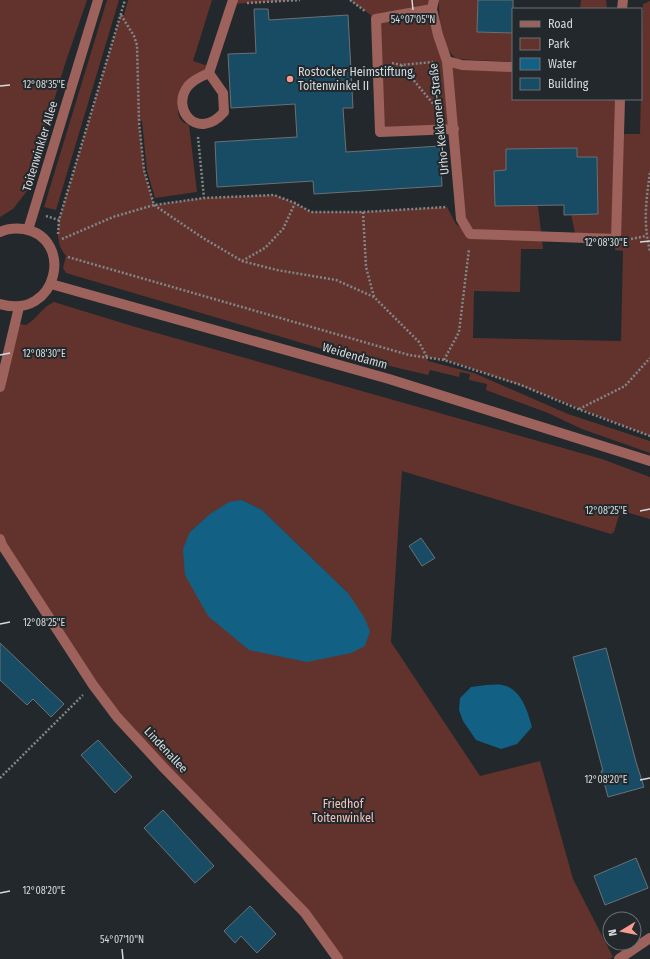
<svg xmlns="http://www.w3.org/2000/svg" width="650" height="959" font-family="'Fira Sans Condensed',sans-serif">
	<style>
		.green { fill: #62332d; fill-rule: evenodd }
		.water { fill: #126184 }
		.building { fill: #184b64; stroke: #6a7175 }
		.lines { fill: none; stroke-linecap: round; stroke-linejoin: round }
		.path { stroke: #818689; stroke-width: 2.5; stroke-dasharray: 2 2; stroke-linecap: butt }
		.minor { stroke: #9d625b; stroke-width: 10 }
		.ticks { fill: none; stroke: #d6dadc; stroke-width: 1.5 }
		.poi-dot { fill: #f59c91; stroke: #22282b; stroke-width: 1.5 }
		.labels { text-anchor: middle; stroke-width: 4; stroke-linejoin: round; paint-order: stroke }
		.poi-label { font-size: 12px; fill: #d6dadc; stroke: #22282b; text-anchor: start }
		.street-label { font-size: 12px; fill: #d6dadc; stroke: #22282b }
		.park-label { font-size: 12px; fill: #f4c3bc; stroke: #22282b }
		.ticks-label { font-size: 10px; text-anchor: middle; fill: #d6dadc; stroke: #22282b; stroke-width: 4; stroke-linejoin: round; paint-order: stroke }
	</style>
	<rect width="100%" height="100%" fill="#22282b"/>
	<!-- green -->
	<path class="green" d="M0,0H87L65,64L27,191L13,209L0,217Z
		M107,0H119L56,210L44,207Z
		M128,0H212L193,61L208,66C196,85 177,72 178,109C178,118 181,122 189,125L197,192L155,198L147,171L142,121L139,122L144,170L154,205L204,198L274,195L295,203L311,212H363L447,207L456,224L469,234L461,219L454,129L380,132L376,19L350,0H434L447,61L513,67V99H620L619,134H640L643,4L650,1V436C594,415 539,391 482,372C464,366 446,358 427,358L428,361L474,373L568,414L650,441V453L582,429L548,413L486,390L487,384L469,380L470,374L460,372L459,377L430,370L428,375L339,354L66,273L63,268L66,256C57,245 57,234 59,220L121,14L124,15ZM577,148V157H597L598,214H571L576,238L616,240L615,250L623,251L621,341L473,338L474,291L520,292L521,249H543L538,206H495L494,171L506,170V150Z
		M233,0H300L232,4Z
		M439,0H478L477,32L513,33V62L457,59C440,47 439,19 439,0Z
		M581,0H606L607,8L580,9Z
		M54,302L132,326L602,459L650,477V519L622,511L620,512L614,532L611,534L402,471L391,642L480,776L540,761L573,879L613,957L609,959H338L305,913L117,717L0,539V387L14,323L26,325C37,319 42,307 54,302ZM242,500L262,510L348,593L190,532C206,518 220,504 242,500Z"/>
	<!-- water -->
	<path class="water" d="M242,500L262,510L348,593L364,617L370,631L365,646L351,653L307,662L249,650L208,616L185,575L183,549L190,532L210,514L229,502Z
		M486,685C491,685 497,684 502,685C521,688 528,712 532,727L517,744L501,749L476,740L463,721L459,710L460,698L471,687Z"/>
	<!-- building -->
	<path class="building" d="M478,0H513V33L477,32Z
		M254,9H268L269,20L348,15L353,108H343L346,152L440,146L442,186L314,194L313,181L217,187L215,142L297,137L295,104L231,108L228,54L256,53Z
		M577,148V157H597L598,214L564,215V205L495,206L494,171L506,170V149Z
		M421,538L435,558L422,566L409,546Z
		M0,643L64,704L51,717L33,699L27,705L0,680Z
		M606,648L636,762L644,787L608,797L601,771H603L573,657Z
		M98,740L132,777L115,793L81,755Z
		M163,810L214,866L195,883L144,828Z
		M636,858L648,888L605,905L594,876Z
		M250,906L276,934L257,953L241,936L235,943L224,931Z"/>
	<g class="lines">
		<!-- path -->
		<path class="path" d="M350,0L365,11
			M247,3L300,0
			M121,15L134,36L137,45L139,122L144,170L154,205L203,238L242,261L277,270L336,280L374,297L419,342L427,357
			M392,63L401,65L433,62
			M401,65L435,106
			M198,137L204,198
			M650,173C646,199 643,225 650,251
			M363,212L366,267L374,297
			M46,216L59,220
			M58,234L59,220L125,0
			M62,239L113,217L154,205L204,198L274,195L295,203L311,212H363L447,207
			M631,239L646,236
			M68,257L409,355L444,360L521,385L578,409L650,436
			M242,261L265,248L283,229L295,203
			M444,360L459,332L469,249
			M579,409L625,386L650,358
			M0,778L83,695"/>
		<!-- minor -->
		<path class="minor" d="M434,0L432,9L438,35L447,61L461,219L470,234L616,239L620,99
			M432,9L376,19L380,132L454,129
			M622,9L623,0
			M447,61L462,65L513,67
			M209,73L223,93L224,112C198,142 170,109 188,86C193,80 202,76 209,73L233,0
			M28,230L98,0
			M0,232C8,228 16,228 24,229C75,238 58,321 0,304
			M51,284L389,379L650,461
			M0,387L19,307
			M0,539L2,545L93,685L117,717L164,768L305,913L338,959
			M619,959L650,938"/>
	</g>
	<!-- ticks -->
	<path class="ticks" d="M412,0L413,10M0,86L10,85M640,242L650,241M0,355L10,353M640,511L650,509M0,624L10,622M640,780L650,778M0,893L10,891M122,949L123,959"/>
	<!-- markers -->
	<circle class="poi-dot" cx="290" cy="79" r="4"/>
	<g class="labels">
		<!-- poi labels -->
		<g class="poi-label">
			<text x="298" y="76">Rostocker Heimstiftung,<tspan x="298" dy="14">Toitenwinkel II</tspan></text>
		</g>
		<!-- street labels -->
		<g class="street-label">
			<text transform="translate(439 119) rotate(-96)" y="4">Urho-Kekkonen-Straße</text>
			<text transform="translate(40 146) rotate(-73)" y="4">Toitenwinkler Allee</text>
			<text transform="translate(355 356) rotate(16)" y="4">Weidendamm</text>
			<text transform="translate(166 750) rotate(47)" y="4">Lindenallee</text>
		</g>
		<!-- park labels -->
		<g class="park-label">
			<text x="343" y="808">Friedhof<tspan x="343" dy="14">Toitenwinkel</tspan></text>
		</g>
	</g>
	<g class="ticks-label">
		<text x="413" y="23">54°07'05"N</text>
		<text x="44" y="88">12°08'35"E</text>
		<text x="606" y="246">12°08'30"E</text>
		<text x="44" y="357">12°08'30"E</text>
		<text x="606" y="514">12°08'25"E</text>
		<text x="44" y="626">12°08'25"E</text>
		<text x="606" y="783">12°08'20"E</text>
		<text x="44" y="894">12°08'20"E</text>
		<text x="122" y="943">54°07'10"N</text>
	</g>
	<!-- legend -->
	<rect x="512" y="8" width="130" height="92" fill="#22282b" stroke="#6a6f72"/>
	<rect x="520" y="21" width="20" height="6" fill="#9d625b" stroke="#6a6f72"/>
	<text x="548" y="28" font-size="12" fill="#d6dadc">Road</text>
	<rect x="520" y="38" width="20" height="12" fill="#62332d" stroke="#6a6f72"/>
	<text x="548" y="48" font-size="12" fill="#d6dadc">Park</text>
	<rect x="520" y="58" width="20" height="12" fill="#126184" stroke="#6a6f72"/>
	<text x="548" y="68" font-size="12" fill="#d6dadc">Water</text>
	<rect x="520" y="78" width="20" height="12" fill="#184b64" stroke="#6a6f72"/>
	<text x="548" y="88" font-size="12" fill="#d6dadc">Building</text>
	<!-- north arrow -->
	<g transform="translate(622 931) rotate(260)"><circle r="19" fill="#22282b" stroke="#6a6f72"/>
	<path d="M0-3L7 15L0 10L-7 15Z" fill="#f59c91"/>
	<text y="-6" font-size="11" font-weight="bold" text-anchor="middle" fill="#d6dadc">N</text>
	</g>
</svg>
